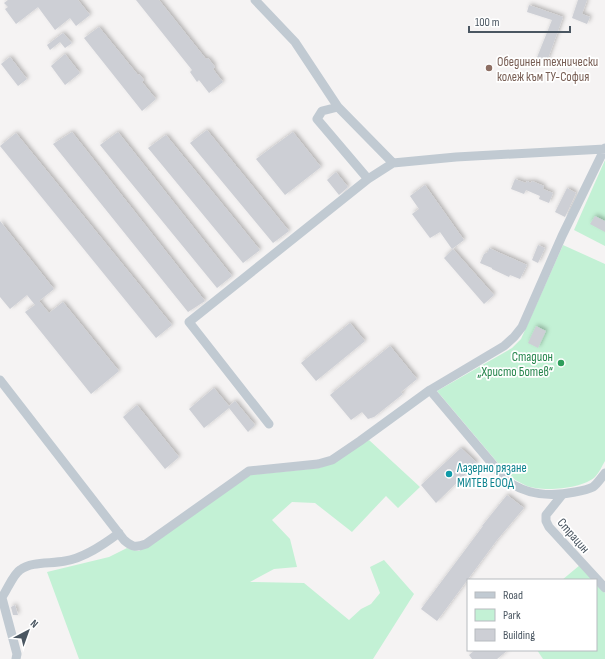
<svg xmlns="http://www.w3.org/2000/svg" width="605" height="659" font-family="'Sofia Sans Condensed',sans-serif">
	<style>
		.green { fill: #c3f1d5 }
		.building { fill: #cdcfd5; filter: url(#shadow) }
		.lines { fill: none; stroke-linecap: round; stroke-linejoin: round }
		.minor { stroke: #c1cad2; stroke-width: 9 }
		.education-dot { fill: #8d6e63; stroke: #fff; stroke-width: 1.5 }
		.leisure-dot { fill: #2e9e5b; stroke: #fff; stroke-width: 1.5 }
		.culture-dot { fill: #0f9aa8; stroke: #fff; stroke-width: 1.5 }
		.labels { text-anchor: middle; stroke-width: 3.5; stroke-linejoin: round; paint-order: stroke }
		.education-label { font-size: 13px; fill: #785e54; stroke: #fff; text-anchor: start }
		.leisure-label { font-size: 13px; fill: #27864d; stroke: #fff; text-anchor: end }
		.culture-label { font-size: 13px; fill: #0d838f; stroke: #fff; text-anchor: start }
		.street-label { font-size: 13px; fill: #4a5661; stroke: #fff }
	</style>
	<defs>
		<filter id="shadow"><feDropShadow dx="2" dy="-2" stdDeviation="2" flood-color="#0004"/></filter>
	</defs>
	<rect width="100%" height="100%" fill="#f5f3f3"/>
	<!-- green -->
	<path class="green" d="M605,160V246L574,230Z
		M563,245L605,264V461C602,466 599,473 595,477C582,489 543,492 527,486C520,483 514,479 508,475L437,391L512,348L521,339Z
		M369,440L420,487L398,508L386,496L352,532L315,503L292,502L272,520L290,539L297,567L274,569L250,582L304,583L349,620L361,609L371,604L380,593L370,567L384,560L414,594L373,659H79L47,572L109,557L127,548L132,550L139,551L249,475L320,468Z
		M580,565L593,580H562Z
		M596,583L605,593V659H543L537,650H596Z"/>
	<!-- building -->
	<path class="building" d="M8,0H78L90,15L76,26L70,18L55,30L38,7L16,24L5,9L8,7L4,3Z
		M136,0H159L206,59L208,58L215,67L213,69L223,82L209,93L199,80L197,82L190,72L192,70Z
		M578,0H587L582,14L590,17L587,24L572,18Z
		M529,5L563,17L546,64L536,60L552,20L527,12Z
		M99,27L138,75L139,74L144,80L142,82L156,99L142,111L84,38Z
		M63,33L72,43L65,48L60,42L50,50L47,45Z
		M65,54L80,73L65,85L51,66Z
		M10,57L27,79L18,86L1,64Z
		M207,130L289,231L273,243L190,143Z
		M72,132L205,301L188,312L53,144Z
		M118,132L232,276L217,288L100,145Z
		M293,132L321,167L285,195L256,159Z
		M16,133L172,325L156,338L0,146Z
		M166,135L260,250L243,263L148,148Z
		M336,172L348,187L339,195L327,180Z
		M515,179L526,183L527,181L531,183L532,181L544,186L543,189L553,193L549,203L539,199L540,196L526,190L524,194L511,189Z
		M425,185L464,240L452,249L440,232L430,238L412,214L419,209L410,196Z
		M567,188L576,193L565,217L555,212Z
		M595,216L605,221V232L590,224Z
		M0,221L54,289L39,301L49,313L63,302L119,371L91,394L25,312L35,305L27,295L10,309L0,297Z
		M538,245L545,248L538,263L532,260Z
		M489,248L527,265L520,279L510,275L509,277L492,269V268L480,263L484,254L488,252Z
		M453,249L494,295L484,304L444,258Z
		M350,323L365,341L316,381L301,363Z
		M536,326L546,331L538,348L528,343Z
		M390,346L417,379L401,392L403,394L374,417L368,419L362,412L351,420L330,395Z
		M214,388L229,406L235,401L255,425L248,432L229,408L204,428L189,409Z
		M137,405L179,457L165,469L123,417Z
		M461,448L477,463L436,503L421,485Z
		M507,495L524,508L497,540L437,621L421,609L483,526H482Z
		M15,605L18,615H13L11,607Z
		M475,650H508L497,659H472L469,655Z"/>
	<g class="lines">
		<!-- minor -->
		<path class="minor" d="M255,0L295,42L338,107L393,163
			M338,107L322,111L317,119L368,179
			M0,380L124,540C132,547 135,548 146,544L249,471L318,464L332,460L360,441L430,390L504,346L514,337L522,327L562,236L605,148
			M430,390L506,480C526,495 551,497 575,492C581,491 587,490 593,487C598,483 601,478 605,473
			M269,424L189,322L368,179L393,163L456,157L605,149
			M562,495L546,515V521L549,527L605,588
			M2,598L17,654L16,659
			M0,600C6,593 13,574 20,570C32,561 50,564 65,561C84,558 103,545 119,533"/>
	</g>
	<!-- markers -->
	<circle class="education-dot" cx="489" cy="68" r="4"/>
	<circle class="leisure-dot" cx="561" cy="363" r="4"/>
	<circle class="culture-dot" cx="449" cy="474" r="4"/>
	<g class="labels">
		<!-- education labels -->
		<g class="education-label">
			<text x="497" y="66">Обединен технически<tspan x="497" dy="15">колеж към ТУ-София</tspan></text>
		</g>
		<!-- leisure labels -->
		<g class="leisure-label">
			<text x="553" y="361">Стадион<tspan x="553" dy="15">„Христо Ботев“</tspan></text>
		</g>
		<!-- culture labels -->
		<g class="culture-label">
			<text x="457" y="472">Лазерно рязане<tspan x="457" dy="15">МИТЕВ ЕООД</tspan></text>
		</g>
		<!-- street labels -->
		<g class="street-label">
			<text transform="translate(574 535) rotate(49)" y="5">Страцин</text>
		</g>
	</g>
	<!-- legend -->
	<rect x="467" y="579" width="130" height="72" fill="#ffffff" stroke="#b7bbc0"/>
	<rect x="475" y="592" width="20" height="6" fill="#c1cad2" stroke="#b7bbc0"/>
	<text x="503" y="599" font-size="12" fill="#4a5661">Road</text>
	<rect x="475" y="609" width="20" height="12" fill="#c3f1d5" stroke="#b7bbc0"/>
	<text x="503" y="619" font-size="12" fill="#4a5661">Park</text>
	<rect x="475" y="629" width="20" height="12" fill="#cdcfd5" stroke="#b7bbc0"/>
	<text x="503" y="639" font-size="12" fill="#4a5661">Building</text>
	<!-- north arrow -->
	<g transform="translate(28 631) rotate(41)" stroke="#ffffff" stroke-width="3" paint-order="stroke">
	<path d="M0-3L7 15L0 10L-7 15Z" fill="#4a5661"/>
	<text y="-6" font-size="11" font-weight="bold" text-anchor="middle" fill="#4a5661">N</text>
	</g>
	<!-- scale -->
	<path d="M469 26v6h101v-6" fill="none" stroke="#4a5661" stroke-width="2"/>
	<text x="475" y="26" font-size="12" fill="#4a5661" stroke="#ffffff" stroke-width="3" paint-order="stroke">100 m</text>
</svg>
